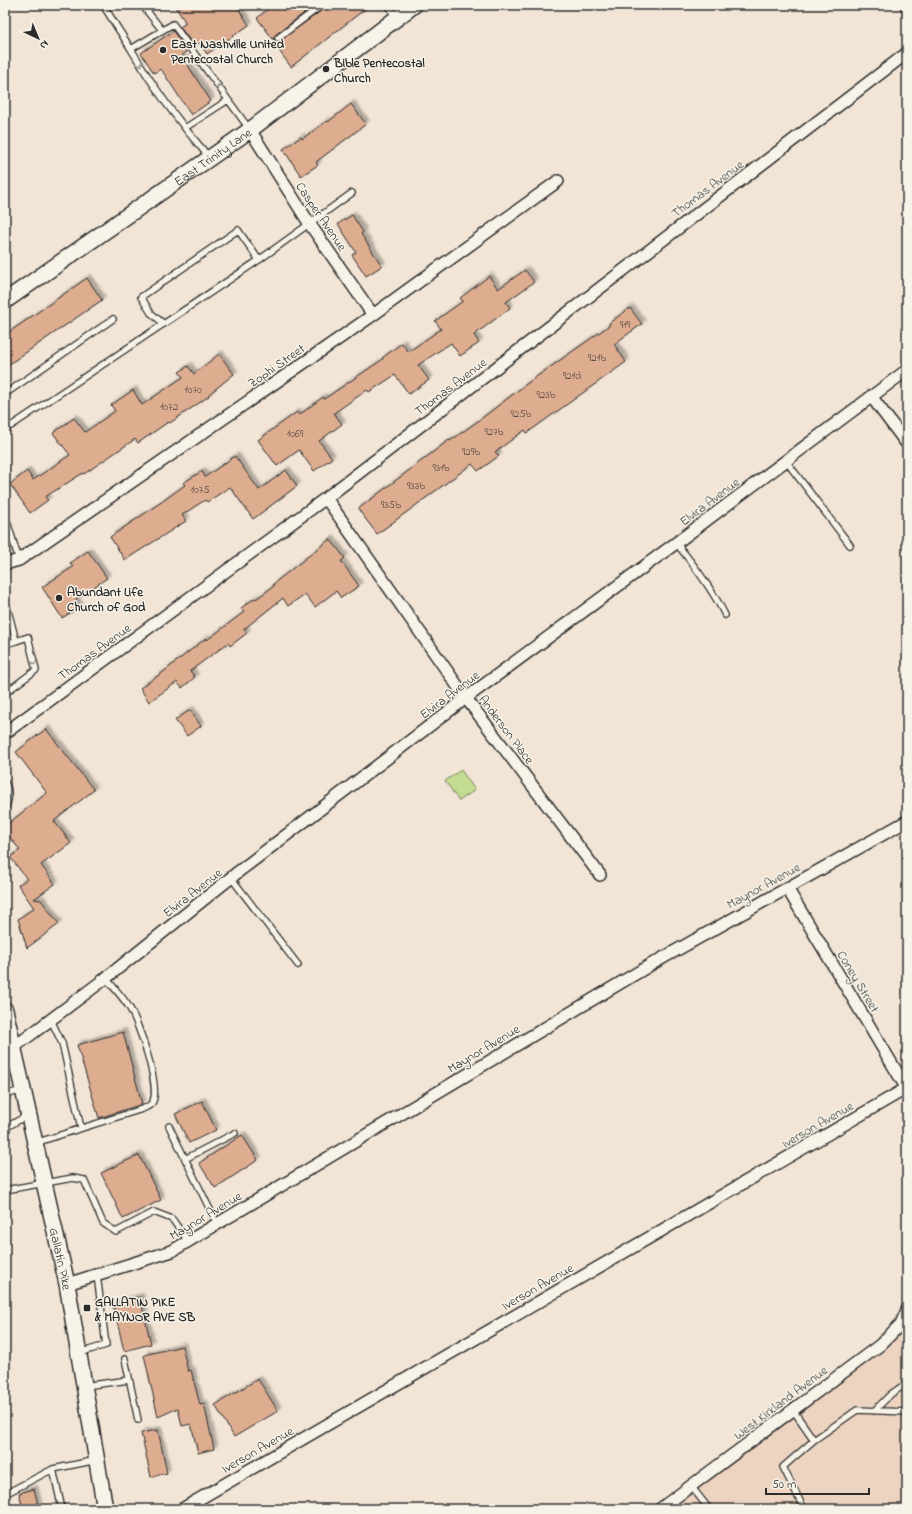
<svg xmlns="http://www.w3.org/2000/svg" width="912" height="1514" font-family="'Indie Flower',sans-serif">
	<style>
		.built { fill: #ecd4c1 }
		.green { fill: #c4dc92; stroke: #78845e }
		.building { fill: #dead90; stroke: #2b2b2b; filter: url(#shadow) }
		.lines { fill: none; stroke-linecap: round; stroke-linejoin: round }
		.service-casing { stroke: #2b2b2b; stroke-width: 8 }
		.minor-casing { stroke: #2b2b2b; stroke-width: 14 }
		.secondary-casing { stroke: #2b2b2b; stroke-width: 18 }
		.service { stroke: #f7f3e8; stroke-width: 5.5 }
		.minor { stroke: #f7f3e8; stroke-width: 11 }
		.secondary { stroke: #f7f3e8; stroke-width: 15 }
		.oneway { stroke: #918f8a }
		.poi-dot { fill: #2b2b2b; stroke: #f7f3e8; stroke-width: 1.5 }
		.labels { text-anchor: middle; stroke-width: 3; stroke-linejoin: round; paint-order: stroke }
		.number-label { font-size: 11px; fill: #584c44 }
		.poi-label { font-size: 13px; font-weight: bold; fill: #2b2b2b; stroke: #f7f3e8; text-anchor: start }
		.street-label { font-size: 13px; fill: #2b2b2b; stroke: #f7f3e8 }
	</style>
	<defs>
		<filter id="shadow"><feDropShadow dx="3.5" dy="-3.5" stdDeviation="1" flood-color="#0004"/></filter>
	</defs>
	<rect width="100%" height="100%" fill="#f2e5d6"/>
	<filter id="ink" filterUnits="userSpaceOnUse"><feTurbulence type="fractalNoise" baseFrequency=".025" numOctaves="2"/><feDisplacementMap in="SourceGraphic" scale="8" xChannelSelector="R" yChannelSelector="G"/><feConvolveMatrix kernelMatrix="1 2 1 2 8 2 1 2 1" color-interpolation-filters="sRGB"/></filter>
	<g filter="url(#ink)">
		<!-- built -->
		<path class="built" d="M907,1323V1509H654Z"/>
		<!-- green -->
		<path class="green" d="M461,770L475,790L459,801L445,781Z"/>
		<!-- building -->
		<path class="building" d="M174,5H236L249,25L207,54L200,43L194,46L180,27L186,23Z
			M273,5H315L275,35L274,39L278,42L325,8L326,5H370L291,67L277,48L279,47L257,18Z
			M173,31L187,51L181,55L211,101L191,115L161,69L154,73L141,53Z
			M351,104L366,124L316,162L318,165L301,176L283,149L301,137L302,139L327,121L328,122Z
			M352,215L363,232L361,234L382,266L366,276L352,255L356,252L338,224Z
			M525,270L534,282L506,302L510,308L474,335L479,343L460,356L451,343L418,365L429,380L409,394L395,375L369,392L367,390L334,413L342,424L319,441L332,458L314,471L299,450L277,466L258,440L297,412L299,415L323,397L324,399L383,359L382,358L402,343L408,352L441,329L435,321L463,301L460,298L489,276L498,289Z
			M87,278L102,300L5,367V335Z
			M630,308L642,324L614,344L626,362L527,433L525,430L495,452L499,456L478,471L472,464L377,534L358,509L449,440L450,441L478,421L529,382L610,325L609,323Z
			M219,354L234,374L208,395L209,396L170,423L168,422L138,443L135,439L84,474L83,473L45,497L48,500L30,513L10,484L27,471L33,480L70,455L53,433L74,418L85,432L115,411L111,405L133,390L142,405L183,377L179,372L188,366L194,374Z
			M235,456L259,490L286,470L297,486L253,519L230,487L207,502L205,500L182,515L186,521L125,560L110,537L160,503L185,485L183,483L202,471L205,477Z
			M330,539L345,558L341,561L359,586L341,598L336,591L315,607L305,594L288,606L283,598L244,629L247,633L230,646L228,643L190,671L195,677L182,688L177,682L149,702L140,688L162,673L206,638L207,640L244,612L241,608L255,598L256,599L274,586L273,584Z
			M88,551L107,578L75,600L80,607L62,618L42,587L73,567L70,563Z
			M190,710L201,726L187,736L175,720Z
			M46,729L94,790L54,821L71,843L41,865L55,884L34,899L41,900L59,924L27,948L18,919L34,908L18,885L27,879L10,857L20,850L5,831V826L47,793L16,752Z
			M123,1032L142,1104L99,1118L77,1045Z
			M202,1101L216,1130L189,1143L175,1114Z
			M242,1135L258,1160L215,1188L199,1163Z
			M139,1155L161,1200L123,1219L101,1173Z
			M140,1297L151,1344L124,1351L113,1304Z
			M182,1346L188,1371L191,1370L200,1405L204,1404L214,1449L198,1453L191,1424L182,1426L178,1408L158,1417L144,1355Z
			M258,1379L278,1411L234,1437L215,1405Z
			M158,1430L167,1473L151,1477L141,1433Z
			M34,1489L39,1509H23L19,1493Z"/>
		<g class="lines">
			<!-- service casing -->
			<g class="service-casing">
				<path id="service" d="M103,5L131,49
					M142,5L162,30
					M388,5L397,18
					M278,38L322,5
					M185,128L228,100
					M209,157C180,124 153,87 131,49L173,24L250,130
					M164,324L151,313L141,297L238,230L259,260
					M5,394L113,319
					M5,430L259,260L352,193
					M786,461L850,545
					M5,515L19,560
					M676,543C695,566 712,589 725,615
					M5,599L16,641L5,644
					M5,693L36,670L28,637L16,641
					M5,782C9,790 10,800 5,808
					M232,879L298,965
					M51,1020L62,1043L81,1128
					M5,1095L22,1090
					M169,1126L217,1224
					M5,1128L28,1115
					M35,1143L136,1111C141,1109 148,1108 152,1103C162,1089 138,1021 129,1007C122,996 113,987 106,978
					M185,1159L235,1133
					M5,1190L73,1178L84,1180L103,1223L116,1232L154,1212L172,1219L188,1241
					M79,1353L106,1345L97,1275
					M125,1359L138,1420
					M84,1386L129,1380
					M793,1410L814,1440
					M874,1411L891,1394L907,1383
					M691,1486L709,1509
					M5,1494L53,1469
					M62,1509L53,1469L97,1460
					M804,1509L783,1467L814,1440L857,1410L907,1412"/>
			</g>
			<!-- minor casing -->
			<g class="minor-casing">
				<path id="minor" d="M906,5L907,7
					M250,130L309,223L373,315
					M871,396L907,444
					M326,498L466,698L600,875
					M5,564L19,560L373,315L558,181
					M5,733L326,498L907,53
					M787,888L907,1089
					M13,1048L106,978L238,872L466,698L676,543L907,370
					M67,1284L172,1251L652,964L907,821
					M182,1509L907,1088
					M660,1509L880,1345L901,1324L907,1310"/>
			</g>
			<!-- secondary casing -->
			<g class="secondary-casing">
				<g id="secondary">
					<path id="s1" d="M5,301L250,130L414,5"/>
					<path id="s2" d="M5,1010L67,1284L105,1509"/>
				</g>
			</g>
			<!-- service -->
			<use href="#service" class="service"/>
			<!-- minor -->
			<use href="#minor" class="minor"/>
			<!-- secondary -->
			<use href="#secondary" class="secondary"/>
		</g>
		<!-- one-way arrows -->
		<defs><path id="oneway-chevron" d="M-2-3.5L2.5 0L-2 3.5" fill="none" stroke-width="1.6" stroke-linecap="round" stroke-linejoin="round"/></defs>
		<g class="oneway">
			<use href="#oneway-chevron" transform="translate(140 64) rotate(59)"/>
			<use href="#oneway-chevron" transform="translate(219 87) rotate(-126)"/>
			<use href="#oneway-chevron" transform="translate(34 662) rotate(76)"/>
		</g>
	</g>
	<!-- markers -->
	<g class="poi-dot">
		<circle cx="163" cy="50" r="4"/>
		<circle cx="326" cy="69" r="4"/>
		<circle cx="59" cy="598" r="4"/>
		<rect x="83" y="1304" width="8" height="8" rx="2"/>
	</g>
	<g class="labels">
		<!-- number labels -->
		<g class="number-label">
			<text x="625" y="328">919</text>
			<text x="597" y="361">921b</text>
			<text x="572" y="379">921d</text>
			<text x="193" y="393">1070</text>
			<text x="546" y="398">923b</text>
			<text x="169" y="410">1072</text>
			<text x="521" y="417">925b</text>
			<text x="494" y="435">927b</text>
			<text x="295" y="437">1069</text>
			<text x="471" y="455">929b</text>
			<text x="441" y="471">931b</text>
			<text x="416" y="489">933b</text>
			<text x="200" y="493">1075</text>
			<text x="391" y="508">935b</text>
		</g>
		<!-- poi labels -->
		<g class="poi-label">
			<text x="171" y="48">East Nashville United<tspan x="171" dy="15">Pentecostal Church</tspan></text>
			<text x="334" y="67">Bible Pentecostal<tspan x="334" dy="15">Church</tspan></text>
			<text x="67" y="596">Abundant Life<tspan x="67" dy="15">Church of God</tspan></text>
			<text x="95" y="1306">GALLATIN PIKE<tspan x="95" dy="15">&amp; MAYNOR AVE SB</tspan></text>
		</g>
		<!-- street labels -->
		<g class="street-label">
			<text dy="5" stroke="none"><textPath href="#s1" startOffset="253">East Trinity Lane</textPath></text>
			<text transform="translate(707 188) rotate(-37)" y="5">Thomas Avenue</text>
			<text transform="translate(322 216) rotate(56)" y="5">Casper Avenue</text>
			<text transform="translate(276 365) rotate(-35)" y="5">Zophi Street</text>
			<text transform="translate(450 386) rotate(-37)" y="5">Thomas Avenue</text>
			<text transform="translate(709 501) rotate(-37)" y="5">Elvira Avenue</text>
			<text transform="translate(94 651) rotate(-36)" y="5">Thomas Avenue</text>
			<text transform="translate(449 694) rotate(-37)" y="5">Elvira Avenue</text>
			<text transform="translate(507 729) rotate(53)" y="5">Anderson Place</text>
			<text transform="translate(763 885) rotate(-29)" y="5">Maynor Avenue</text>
			<text transform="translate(192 892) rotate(-38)" y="5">Elvira Avenue</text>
			<text transform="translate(859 981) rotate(59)" y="5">Coney Street</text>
			<text transform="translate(483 1048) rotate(-31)" y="5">Maynor Avenue</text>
			<text transform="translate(817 1124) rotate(-30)" y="5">Iverson Avenue</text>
			<text transform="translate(205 1215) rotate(-31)" y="5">Maynor Avenue</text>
			<text dy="5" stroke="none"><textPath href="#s2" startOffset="255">Gallatin Pike</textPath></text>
			<text transform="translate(537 1286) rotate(-30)" y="5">Iverson Avenue</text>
			<text transform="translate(780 1402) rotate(-37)" y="5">West Kirkland Avenue</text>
			<text transform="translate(257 1449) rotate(-30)" y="5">Iverson Avenue</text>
		</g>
	</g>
	<!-- margin -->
	<rect width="912" height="1514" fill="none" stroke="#f7f3e8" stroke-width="20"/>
	<rect x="10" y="10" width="892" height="1494" fill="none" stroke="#2b2b2b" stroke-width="1.5" filter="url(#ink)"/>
	<!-- north arrow -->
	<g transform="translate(38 38) rotate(136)" stroke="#f7f3e8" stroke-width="3" paint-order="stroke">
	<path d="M0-3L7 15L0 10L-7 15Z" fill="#2b2b2b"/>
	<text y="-6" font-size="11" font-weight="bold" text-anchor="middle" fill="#2b2b2b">N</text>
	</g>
	<!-- scale -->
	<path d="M766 1488v6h103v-6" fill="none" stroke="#2b2b2b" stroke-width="2"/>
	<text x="772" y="1488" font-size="12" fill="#2b2b2b" stroke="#f7f3e8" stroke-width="3" paint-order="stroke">50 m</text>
</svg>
